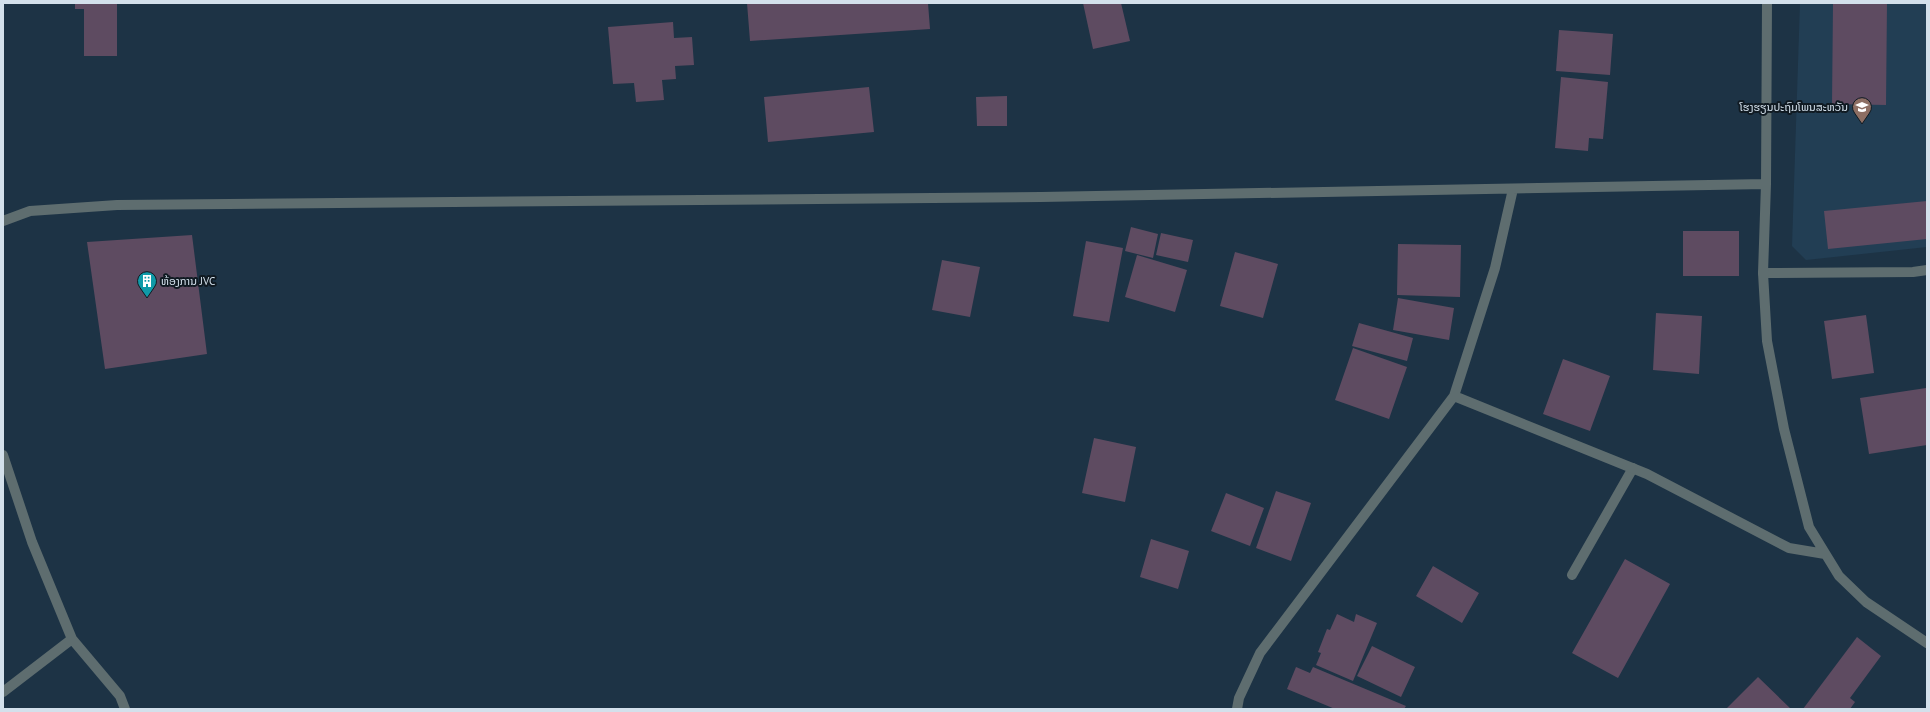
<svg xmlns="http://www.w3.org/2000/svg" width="1930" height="712" font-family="'PT Sans','Noto Sans Lao',sans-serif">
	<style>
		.built { fill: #223e54 }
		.building { fill: #5e4b61 }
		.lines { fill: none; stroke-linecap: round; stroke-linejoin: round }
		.service { stroke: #5e6d6f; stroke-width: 10 }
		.minor { stroke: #5e6d6f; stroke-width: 10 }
		.labels { text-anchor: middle; stroke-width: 4; stroke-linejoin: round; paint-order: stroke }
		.poi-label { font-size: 11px; fill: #d3e0eb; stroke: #101a22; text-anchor: end }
	</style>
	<rect width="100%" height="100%" fill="#1d3345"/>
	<!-- built -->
	<path class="built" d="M1800,3H1927V247L1806,260L1792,246Z"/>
	<!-- building -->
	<path class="building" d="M75,3H117V56H84V9H75Z
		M747,3H928L930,29L750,41Z
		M1083,3H1121L1130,41L1093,49Z
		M1833,3H1887L1886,105L1832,104Z
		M673,22L674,38L692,37L694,65L675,66L676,79L662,80L664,100L636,102L634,83L613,84L608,27Z
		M1559,30L1613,34L1610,75L1556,71Z
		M1561,77L1608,82L1603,139L1589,138L1588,151L1555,148Z
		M869,87L874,132L768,142L764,97Z
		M1007,96V126H977L976,97Z
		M1927,201V239L1828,249L1824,211Z
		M1131,227L1158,234L1153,258L1125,251Z
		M1683,231H1739V276H1683Z
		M1161,233L1193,240L1188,262L1156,255Z
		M192,235L207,354L105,369L87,242Z
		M1086,241L1123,248L1109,322L1073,316Z
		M1398,244L1461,245L1460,297L1397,295Z
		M1235,252L1278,264L1263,318L1220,306Z
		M1137,255L1187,270L1175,312L1125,297Z
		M942,260L980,267L970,317L932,310Z
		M1398,298L1454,308L1449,340L1393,330Z
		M1656,313L1702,316L1699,374L1653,370Z
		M1866,315L1874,373L1832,379L1824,321Z
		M1359,323L1413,338L1407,361L1352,346Z
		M1353,348L1407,367L1389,419L1335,400Z
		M1563,359L1610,376L1590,431L1543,414Z
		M1926,388L1927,445L1869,454L1860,398Z
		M1094,438L1136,447L1125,502L1082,493Z
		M1276,491L1311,503L1291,561L1256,548Z
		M1226,493L1264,508L1250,546L1211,531Z
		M1151,539L1189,551L1178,589L1140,577Z
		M1625,559L1670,584L1618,678L1572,653Z
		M1433,566L1479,593L1462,623L1416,596Z
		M1337,614L1354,622L1356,614L1377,623L1353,681L1316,665L1321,653L1318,652L1327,629L1330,630Z
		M1857,637L1881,656L1850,698L1855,702L1850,709H1803Z
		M1372,646L1415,667L1401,697L1357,676Z
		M1296,667L1310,673L1313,667L1406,706L1404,709H1335L1287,689Z
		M1758,677L1791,709H1726Z"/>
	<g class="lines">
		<!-- service -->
		<path class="service" d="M1763,273L1913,272L1927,270
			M1572,575L1633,468"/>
		<!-- minor -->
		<path class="minor" d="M1767,3L1766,184L1763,273L1767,341L1784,429L1809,527L1839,576L1866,602L1927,643
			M3,221L30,211L117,205L1041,197L1766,184
			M1454,396L1647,474L1789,548L1825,554
			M3,455L32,542L72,639L3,692
			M72,639L120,696L125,709
			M1237,709L1239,698L1260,653L1454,396L1495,268L1513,189"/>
	</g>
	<!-- icons -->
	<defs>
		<g id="school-pin" transform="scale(1)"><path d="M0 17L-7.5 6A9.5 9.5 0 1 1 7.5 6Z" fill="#8d6e63" stroke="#101a22"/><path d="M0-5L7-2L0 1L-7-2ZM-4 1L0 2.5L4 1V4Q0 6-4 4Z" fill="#fff"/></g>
		<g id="building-pin" transform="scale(1)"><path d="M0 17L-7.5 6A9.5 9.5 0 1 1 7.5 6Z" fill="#0f9aa8" stroke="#101a22"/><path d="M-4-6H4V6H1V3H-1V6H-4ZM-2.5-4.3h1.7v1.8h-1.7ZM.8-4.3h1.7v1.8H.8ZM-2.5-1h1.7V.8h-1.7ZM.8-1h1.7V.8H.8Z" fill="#fff"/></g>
	</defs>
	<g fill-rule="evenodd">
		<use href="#school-pin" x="1862" y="107"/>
		<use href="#building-pin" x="147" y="281"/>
	</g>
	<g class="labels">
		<!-- poi labels -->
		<g class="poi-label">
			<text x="1848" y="111">ໂຮງຮຽນປະຖົມໂພນສະຫວັນ</text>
			<text x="161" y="285" text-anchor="start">ຫ້ອງການ JVC</text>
		</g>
	</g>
	<!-- border -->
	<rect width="1930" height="712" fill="none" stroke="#d3e0eb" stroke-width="8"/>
</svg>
